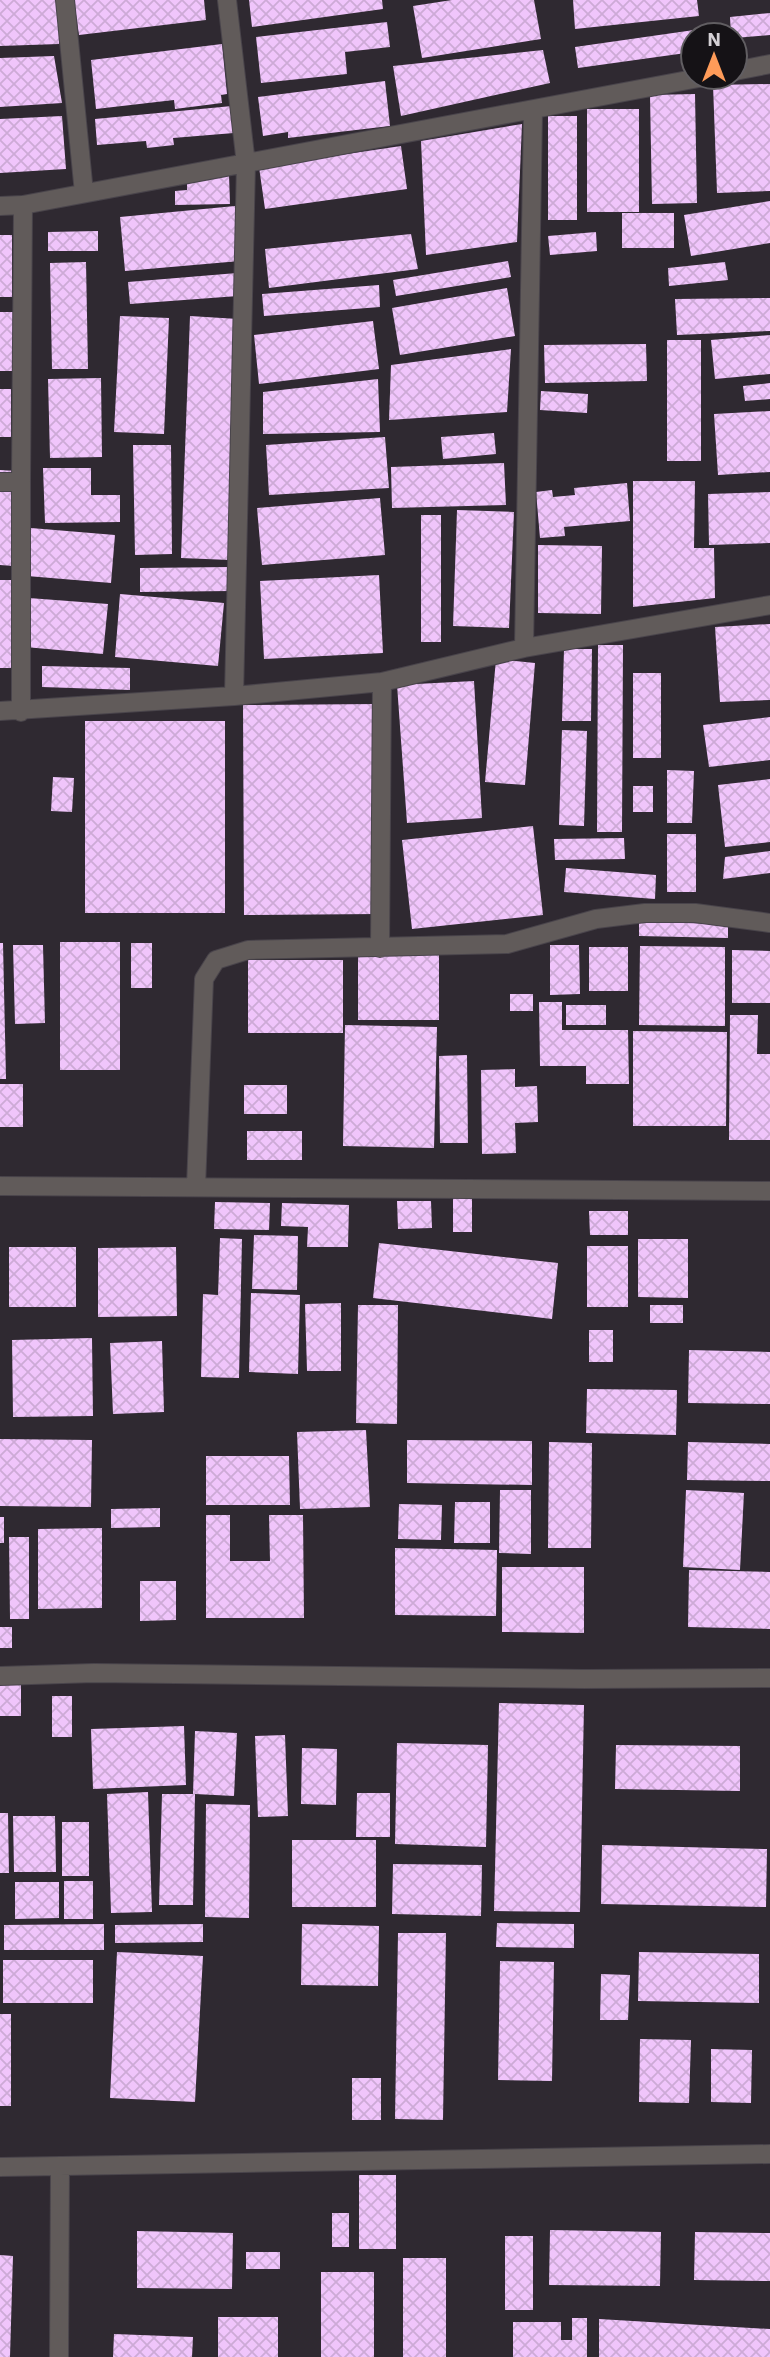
<svg xmlns="http://www.w3.org/2000/svg" width="770" height="2357" font-family="'IBM Plex Sans',sans-serif">
	<style>
		.building { fill: url(#building-cross-hatch) }
		.lines { fill: none; stroke-linecap: round; stroke-linejoin: round }
		.minor-casing { stroke: #49444b; stroke-width: 20 }
		.minor { stroke: #615b5a; stroke-width: 18 }
	</style>
	<defs>
		<pattern id="building-cross-hatch" width="8" height="8" patternUnits="userSpaceOnUse" patternTransform="scale(1.75)"><rect width="8" height="8" fill="#f0c5fb"/><path d="M0 0l8 8M0 8l8-8" fill="none" stroke="#cdaad6"/></pattern>
	</defs>
	<rect width="100%" height="100%" fill="#2f2931"/>
	<!-- building -->
	<path class="building" d="M0,0H58L59,44L0,46Z
		M74,0H204L206,20L79,35Z
		M249,0H382L383,9L252,27Z
		M452,0H534L541,39L422,58L413,6Z
		M573,0H697L699,16L575,29Z
		M770,13V35L735,38L731,35L730,17Z
		M387,22L390,47L345,52L347,74L261,83L256,37Z
		M694,30L693,52L578,68L575,47Z
		M222,44L227,94L221,95L222,103L175,109L174,100L96,109L91,60Z
		M543,50L550,83L401,116L393,66Z
		M54,56L62,103L0,107V58Z
		M385,81L390,126L288,138V132L263,136L258,97Z
		M770,84V191L717,193L713,85Z
		M695,94L697,203L652,204L650,95Z
		M232,106L234,133L173,138L174,145L147,148L146,141L97,145L95,119Z
		M587,109H639V212H587Z
		M62,116L66,169L0,173V119Z
		M548,116H577V220H548Z
		M522,124L517,242L426,255L421,141Z
		M401,146L407,189L265,209L259,167Z
		M187,175H229L230,204L175,205V191L187,190Z
		M770,201V243L691,256L684,215Z
		M235,206L240,261L125,271L120,217Z
		M622,213H674V248H622Z
		M98,231V251H48V232Z
		M596,232L597,251L550,255L548,236Z
		M411,234L418,269L269,288L265,249Z
		M0,235H12V297H0Z
		M508,261L511,277L396,296L393,280Z
		M86,262L88,369H52L50,263Z
		M725,262L728,280L669,286L668,268Z
		M237,273L238,296L130,304L128,282Z
		M379,285L380,307L264,316L262,294Z
		M507,288L515,336L400,355L392,308Z
		M770,298V331L677,335L675,299Z
		M0,312H14L15,371H0Z
		M120,316L169,318L164,434L114,432Z
		M190,316L238,319L230,560L181,558Z
		M373,321L379,369L259,384L254,335Z
		M770,335V374L715,379L711,340Z
		M667,340H701V461H667Z
		M646,344L647,381L545,383L544,345Z
		M511,349L507,412L389,420L391,365Z
		M101,378L102,457L50,458L48,379Z
		M378,379L380,432L263,434V392Z
		M770,383V399L745,401L743,386Z
		M0,389H11V437H0Z
		M541,391L588,394L587,413L540,410Z
		M770,411V472L718,475L714,414Z
		M494,433L496,454L443,459L441,437Z
		M385,437L389,488L269,495L266,445Z
		M133,445H171L172,554L135,555Z
		M504,463L506,505L392,508L391,467Z
		M43,468H91V495H120V522L45,523Z
		M0,470L18,471L13,566L0,565Z
		M633,481H695L694,548H714L715,598L633,607Z
		M627,483L630,521L564,527L565,536L540,538L536,492L552,490L553,497L575,495L574,488Z
		M770,492V543L709,545L708,494Z
		M380,498L385,555L262,565L257,508Z
		M457,510L514,512L509,628L453,626Z
		M421,515H441V642H421Z
		M31,528L115,535L111,583L27,576Z
		M538,545L602,546L601,614L538,613Z
		M230,567L231,591L140,592V568Z
		M379,575L383,653L264,659L260,581Z
		M0,580H18V668H0Z
		M120,594L224,603L218,666L115,657Z
		M29,598L108,604L103,654L25,647Z
		M770,624V700L720,702L715,627Z
		M598,645H623L622,832H597Z
		M564,649H592L591,721H562Z
		M496,659L535,663L525,785L485,782Z
		M42,666L130,668V690L42,687Z
		M633,673H661V758H633Z
		M474,681L482,818L407,823L397,685Z
		M377,704L378,914L244,915L243,705Z
		M770,717V760L709,767L703,725Z
		M85,721H225V913H85Z
		M562,730L587,731L584,826L559,825Z
		M667,770L694,771L692,823H667Z
		M53,777L74,778L72,812L51,811Z
		M770,779V842L725,847L718,785Z
		M633,786H653V812H633Z
		M533,826L543,915L412,929L402,840Z
		M667,834H696V892H667Z
		M624,838L625,859L555,860L554,839Z
		M770,851V873L723,879L725,857Z
		M566,868L656,875L655,899L564,892Z
		M639,922L728,924V938L639,936Z
		M60,942H120V1070H60Z
		M0,943H3L6,1079H0Z
		M131,943H152V988H131Z
		M13,945H43L45,1023L15,1024Z
		M550,945H579L580,994L550,995Z
		M640,946L725,947V1026L639,1025Z
		M589,947H628V991H589Z
		M732,950L770,951V1003H732Z
		M358,955H439V1020H358Z
		M248,960H343V1033H248Z
		M510,994H533V1011H510Z
		M539,1002H562V1030H628L629,1084H586V1066H540Z
		M566,1005H606V1025H566Z
		M730,1015H758L757,1054H770V1140H729Z
		M345,1025L437,1027L434,1148L343,1146Z
		M633,1031L727,1032L726,1126H633Z
		M467,1055L468,1143H440L439,1056Z
		M515,1069V1087L537,1086L538,1122L515,1123L516,1153L482,1154L481,1070Z
		M0,1084H23V1127H0Z
		M244,1085H287V1114H244Z
		M247,1131H302V1160H247Z
		M453,1198H472V1232H453Z
		M397,1201H431L432,1228L398,1229Z
		M215,1202L270,1203L269,1230L214,1229Z
		M282,1203L349,1205L348,1247H307L308,1227L281,1226Z
		M589,1211H628V1235H590Z
		M254,1235L298,1236L297,1290L252,1289Z
		M220,1238L242,1239L239,1378L201,1377L203,1294L218,1295Z
		M638,1239H688V1298L638,1297Z
		M379,1243L558,1263L552,1319L373,1298Z
		M587,1246H628V1307H587Z
		M9,1247H76V1307H9Z
		M176,1247L177,1316L98,1317V1248Z
		M251,1293L300,1295L298,1374L249,1372Z
		M341,1303V1371H307L305,1304Z
		M358,1305H398L397,1424L356,1423Z
		M650,1305H683V1323H650Z
		M589,1330H613V1362H589Z
		M92,1338L93,1416L13,1417L12,1340Z
		M162,1341L164,1412L113,1414L110,1343Z
		M689,1350L770,1352V1404L688,1403Z
		M587,1389L677,1390L676,1435L586,1433Z
		M366,1430L370,1507L300,1509L297,1432Z
		M0,1439L92,1440L91,1507L0,1506Z
		M407,1440L532,1441V1485L407,1483Z
		M549,1442L592,1443L591,1548H548Z
		M688,1442L770,1444V1481L687,1480Z
		M206,1456H289L290,1505H206Z
		M500,1490H531V1554L499,1553Z
		M686,1490L744,1493L740,1570L683,1567Z
		M455,1502H490V1543H454Z
		M399,1504L442,1505L441,1540L398,1539Z
		M160,1508V1527L111,1528V1509Z
		M206,1515H230V1561H270L269,1515H303L304,1618H206Z
		M0,1517H4V1543H0Z
		M102,1528V1608L38,1609V1529Z
		M9,1537H29V1619H10Z
		M395,1548L497,1550L496,1616L395,1615Z
		M502,1567H584V1633L502,1632Z
		M689,1570L770,1572V1629L688,1627Z
		M140,1581H176V1620L140,1621Z
		M0,1627H12V1648H0Z
		M0,1685H21V1716H0Z
		M52,1696H72V1737H52Z
		M499,1703L584,1705L580,1912L494,1911Z
		M184,1726L186,1785L93,1789L91,1729Z
		M195,1731L237,1733L234,1796L195,1794L193,1905H159L162,1794H193Z
		M285,1735L288,1816L258,1817L255,1736Z
		M397,1743L488,1745L486,1847L395,1844Z
		M616,1745L740,1746V1791L615,1789Z
		M302,1748L337,1749L336,1805L301,1804Z
		M148,1792L152,1912L111,1913L107,1794Z
		M357,1793H390V1837H356Z
		M206,1804L250,1805L249,1918L205,1917Z
		M0,1813H8L9,1873H0Z
		M13,1816H55L56,1872H14Z
		M62,1822H89V1876H62Z
		M292,1840H376V1907H292Z
		M602,1845L767,1849L766,1907L601,1904Z
		M393,1864L482,1865L481,1916L392,1914Z
		M64,1881H93V1919H64Z
		M15,1882H59V1918L15,1919Z
		M497,1923L574,1924V1948L496,1947Z
		M104,1924V1950H4V1925Z
		M203,1924V1942L115,1943V1925Z
		M302,1924L379,1926L378,1986L301,1985Z
		M398,1933H446L443,2120L395,2119Z
		M117,1952L203,1956L195,2102L110,2098Z
		M639,1952L759,1954V2003L638,2001Z
		M3,1960H93V2003H3Z
		M500,1961L554,1962L552,2081L498,2080Z
		M601,1974L630,1975L628,2020H600Z
		M0,2014H11V2106H0Z
		M640,2039L691,2040L689,2103L639,2102Z
		M711,2049L752,2050L751,2103L711,2102Z
		M352,2078H381V2120H352Z
		M359,2175H396V2249H359Z
		M332,2213H349V2247H332Z
		M550,2230L661,2232L660,2286L549,2285Z
		M137,2231L233,2233L232,2289L137,2288Z
		M695,2232L770,2233V2281L694,2280Z
		M505,2236H533V2310H505Z
		M246,2252H280V2269H246Z
		M0,2255L13,2256L10,2357H0Z
		M403,2258H446V2357H403Z
		M321,2272H374V2357H321Z
		M218,2317H278V2357H218Z
		M572,2318H587V2357H513V2322H561V2340H572Z
		M599,2319L770,2329V2357H599Z
		M114,2334L193,2337L192,2357H113Z"/>
	<g class="lines">
		<!-- minor casing -->
		<g class="minor-casing">
			<path id="minor" d="M65,0L84,193
				M227,0L246,164L234,696
				M735,71L770,64
				M0,206L23,205L704,77
				M0,482H21L23,205
				M524,648L533,111
				M0,711L234,696L382,682L524,648L770,605
				M21,712V482
				M380,948L382,682
				M0,1186L770,1191
				M196,1187L204,979L216,960L248,950L507,944L596,919L645,913H695L770,923
				M0,1676L94,1673L584,1679L770,1678
				M0,2167L770,2154
				M59,2357L60,2167"/>
		</g>
		<!-- minor -->
		<use href="#minor" class="minor"/>
	</g>
	<!-- north arrow -->
	<g transform="translate(714 56)"><circle r="33" fill="#151216" stroke="#615e62" stroke-width="2"/>
	<path d="M0-5L12 26L0 18L-12 26Z" fill="#fe9b59"/>
	<text y="-10" font-size="19" font-weight="bold" text-anchor="middle" fill="#d4d0d5">N</text>
	</g>
</svg>
